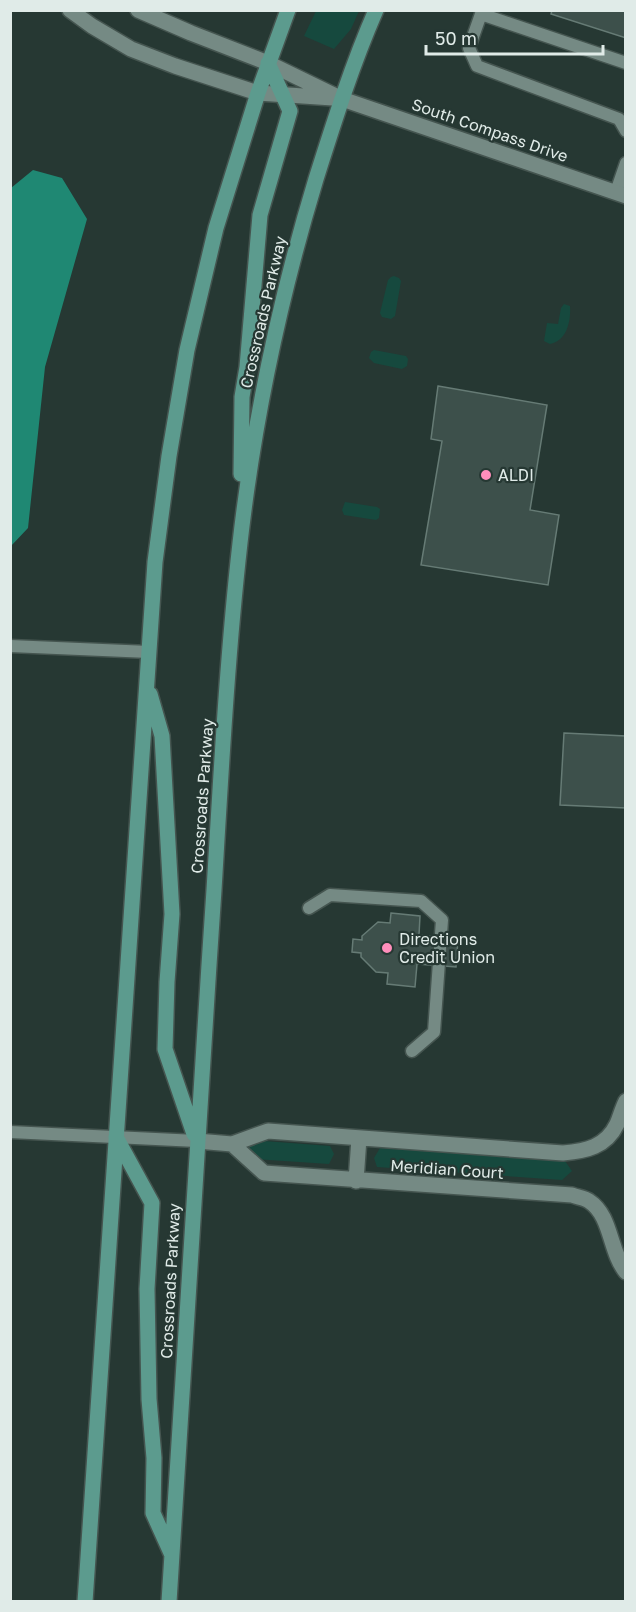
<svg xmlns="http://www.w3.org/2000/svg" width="636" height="1612" font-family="'Golos Text',sans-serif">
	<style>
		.green { fill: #16493e }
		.water { fill: #1f8873 }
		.building { fill: #3d504b; stroke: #667b75; stroke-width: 1.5 }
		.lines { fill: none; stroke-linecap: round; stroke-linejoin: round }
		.lane-casing { stroke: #455550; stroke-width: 15 }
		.street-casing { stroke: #455550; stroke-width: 18 }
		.secondary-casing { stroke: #455550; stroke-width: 18 }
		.lane { stroke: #758a84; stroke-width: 12 }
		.street { stroke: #758a84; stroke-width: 15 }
		.secondary { stroke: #5c9b8e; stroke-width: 15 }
		.poi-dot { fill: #ff8ebb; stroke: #263833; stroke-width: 2 }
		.labels { text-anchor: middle; stroke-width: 4.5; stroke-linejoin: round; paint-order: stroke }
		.street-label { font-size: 16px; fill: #e0ebe8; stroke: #263833 }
		.poi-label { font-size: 16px; fill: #e0ebe8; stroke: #263833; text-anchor: start }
	</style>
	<rect width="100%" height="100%" fill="#263833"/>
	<!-- green -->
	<path class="green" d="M316,11V10L359,11L351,29L334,49L304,36Z
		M394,276L399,278L401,281L395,316L391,319L382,317L380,313L388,280L391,277Z
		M564,304L570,306C571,321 567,341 550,344L544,341L547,323L558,324L561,308Z
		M374,350L406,356L408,359L407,366L402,369L374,363L369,358L371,352Z
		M345,502L377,507L380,509L379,518L376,520L344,515L342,510Z
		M249,1140L330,1146L334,1154L329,1164L253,1159L245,1150Z
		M380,1148L565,1161L572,1171L562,1180L377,1167L374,1158Z"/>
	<!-- water -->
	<path class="water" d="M33,170L62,178L87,219L45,367L28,528L11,546V188Z"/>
	<!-- building -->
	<path class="building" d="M552,10H626V38L551,14Z
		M438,386L547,405L530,510L559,515L548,585L421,565L442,441L431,439Z
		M564,733L626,736V808L560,805Z
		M391,913L420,916L419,935L458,939L456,967L417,964L415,987L387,984L388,973L376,972L361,957V953L352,952L353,939L362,940V936L378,922L390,923Z"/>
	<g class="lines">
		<!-- lane casing -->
		<g class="lane-casing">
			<path id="lane" d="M626,63L481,14L469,48L477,66L619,119L626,131
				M616,192L626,163
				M10,646L149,652
				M309,908L330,895L421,901L442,920L434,1032L412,1051
				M10,1132L197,1141"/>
		</g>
		<!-- street casing -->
		<g class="street-casing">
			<path id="street" d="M70,10L92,26L131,49L175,66L258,93L333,98
				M138,10L191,33L268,63L342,99L626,196
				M197,1141L232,1144L268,1131L563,1153C586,1151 606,1147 617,1124C620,1117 622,1109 626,1101
				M232,1144L264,1173L572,1195C577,1197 585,1198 589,1201C612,1216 609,1251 626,1272
				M356,1181L359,1138"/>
		</g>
		<!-- secondary casing -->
		<g class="secondary-casing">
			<path id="secondary" d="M241,474L242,397L247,367L260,215L290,111L268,63
				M150,694L162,736L172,914L167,982L165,1049L194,1134
				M116,1137L152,1203L147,1289L149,1399L154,1458L153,1513L171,1553
				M85,1602L155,562L169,456L187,350L216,228L258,93L288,10
				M169,1602C184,1364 198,1127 214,890C221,774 227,658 240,543C254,419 280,298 316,179C334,122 352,65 376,10"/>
		</g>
		<!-- lane -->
		<use href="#lane" class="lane"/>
		<!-- street -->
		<use href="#street" class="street"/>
		<!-- secondary -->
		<use href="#secondary" class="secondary"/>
	</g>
	<!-- markers -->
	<g class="poi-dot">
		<circle cx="486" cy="475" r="6"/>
		<circle cx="387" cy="948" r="6"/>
	</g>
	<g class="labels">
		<!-- street labels -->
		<g class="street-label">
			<text transform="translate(490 130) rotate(19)" y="6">South Compass Drive</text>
			<text transform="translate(263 312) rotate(-77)" y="6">Crossroads Parkway</text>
			<text transform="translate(202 796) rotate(-86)" y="6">Crossroads Parkway</text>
			<text transform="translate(447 1169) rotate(4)" y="6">Meridian Court</text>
			<text transform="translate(170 1281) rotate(-87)" y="6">Crossroads Parkway</text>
		</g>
		<!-- poi labels -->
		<g class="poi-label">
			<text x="498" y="481">ALDI</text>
			<text x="399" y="945">Directions<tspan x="399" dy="18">Credit Union</tspan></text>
		</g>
	</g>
	<!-- border -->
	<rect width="636" height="1612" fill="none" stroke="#e0ebe8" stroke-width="24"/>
	<!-- scale -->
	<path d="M426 45v9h177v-9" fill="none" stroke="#e0ebe8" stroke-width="3"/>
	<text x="435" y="45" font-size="18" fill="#e0ebe8" stroke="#263833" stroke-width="4.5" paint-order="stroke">50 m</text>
</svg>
